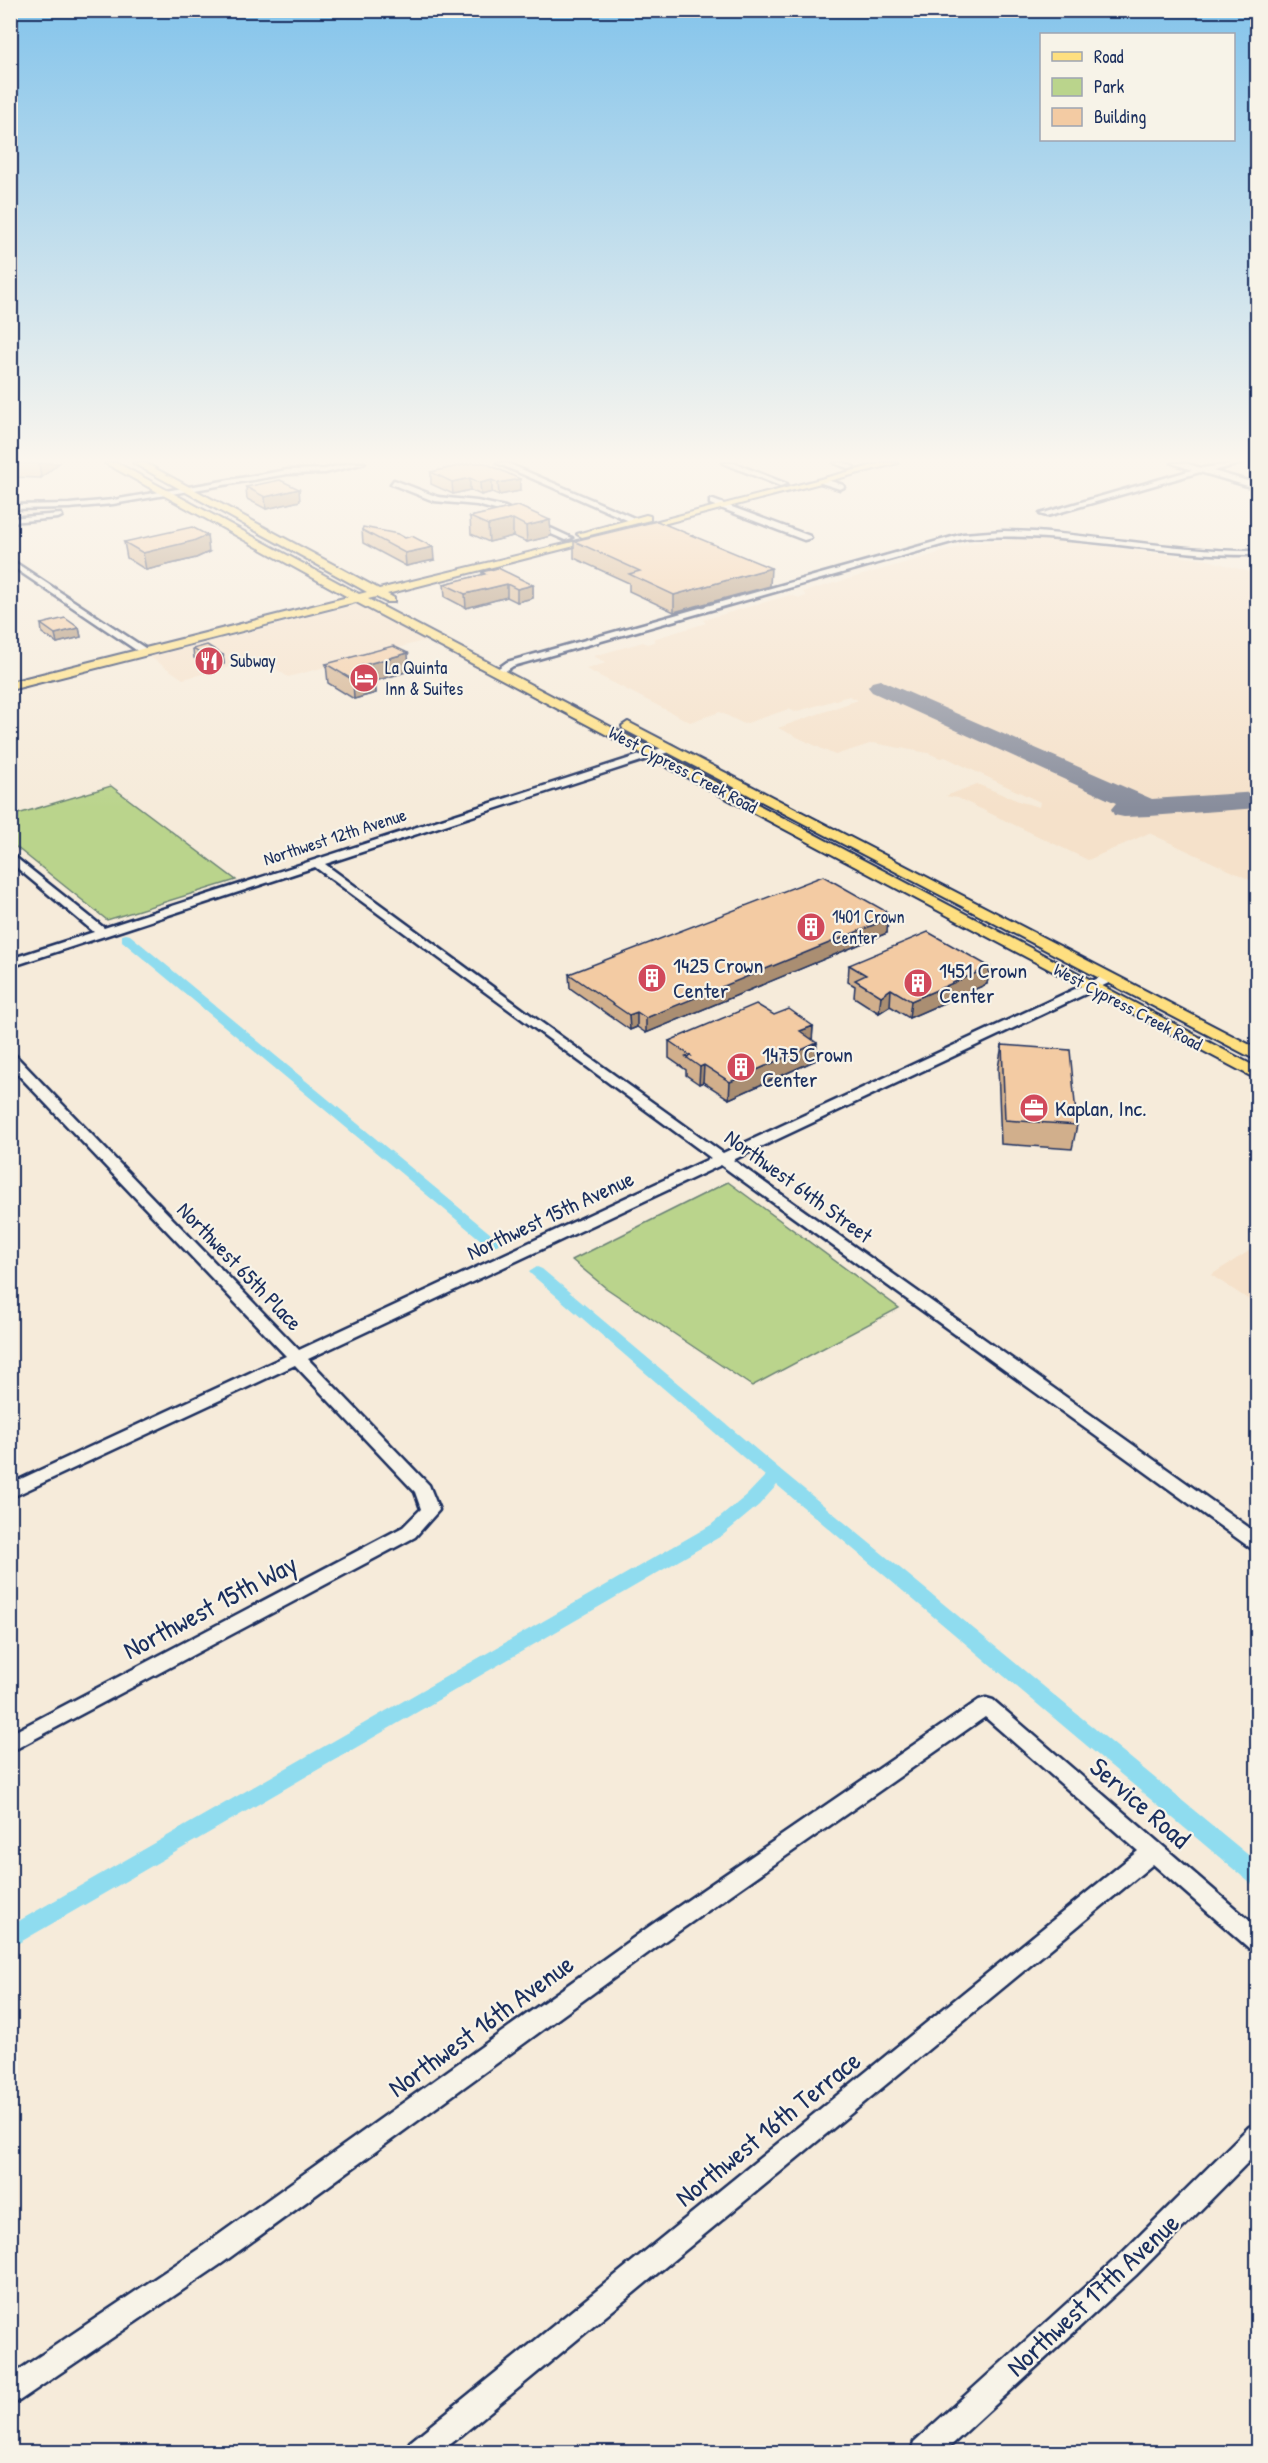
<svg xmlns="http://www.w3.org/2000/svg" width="1268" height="2463" font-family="'Patrick Hand',sans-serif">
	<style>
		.built { fill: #f5e1ca }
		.green { fill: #bad48c; stroke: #6a8275; stroke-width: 1.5 }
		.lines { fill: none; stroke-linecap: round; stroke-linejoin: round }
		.canal { fill: #8fdcef; fill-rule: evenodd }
		.taxiway { fill: #888d9c; fill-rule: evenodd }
		.minor-casing { stroke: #1b2f5e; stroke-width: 5 }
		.major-casing { stroke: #1b2f5e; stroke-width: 4 }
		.minor { fill: #f7f3e8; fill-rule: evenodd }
		.major { fill: #fedf80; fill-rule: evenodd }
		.wall { fill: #d1af8c; stroke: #1b2f5e; stroke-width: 1.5 }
		.shaded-wall { fill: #aa8e72; stroke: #1b2f5e; stroke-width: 1.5 }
		.building { fill: #f3cba3; stroke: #1b2f5e; stroke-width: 1.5 }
		.labels { text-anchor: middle; stroke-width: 4.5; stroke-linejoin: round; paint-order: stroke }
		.far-poi-label { font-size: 18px; fill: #1b2f5e; stroke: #f7f3e8; text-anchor: start }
		.far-street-label { font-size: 18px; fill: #1b2f5e; stroke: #f7f3e8 }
		.poi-label { font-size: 22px; fill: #1b2f5e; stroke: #f7f3e8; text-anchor: start }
		.street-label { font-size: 22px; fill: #1b2f5e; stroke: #f7f3e8 }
		.near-street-label { font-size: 27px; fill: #1b2f5e; stroke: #f7f3e8 }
	</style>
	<rect width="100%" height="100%" fill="#f6ebda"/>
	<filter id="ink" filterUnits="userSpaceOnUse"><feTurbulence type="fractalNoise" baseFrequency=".0167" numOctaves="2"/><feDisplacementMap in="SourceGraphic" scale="12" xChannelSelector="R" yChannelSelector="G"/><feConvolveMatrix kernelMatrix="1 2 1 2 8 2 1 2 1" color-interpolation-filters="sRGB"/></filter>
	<g filter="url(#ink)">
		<!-- built -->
		<path class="built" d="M1020,539L1068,542L1208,560L1257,574V883L1149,833L1088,860L958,798L946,796L977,784L1021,802L1039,807L1040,802L945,757L940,758L928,753L873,743L835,755L778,728L858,700L849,696L795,712L789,709L744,724L720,712L690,722L586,669L606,663L594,656L643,642L647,644L656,641L653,639L706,623L703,620L790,595L800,598L806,596L803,592L974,543Z
			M359,604L427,640L288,677L261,659L183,679L150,657Z
			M1257,1246V1305L1211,1275Z"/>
		<!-- green -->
		<path class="green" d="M111,786L236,880L107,920L11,843V816Z
			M728,1182L899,1308L752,1386L606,1288L572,1260Z"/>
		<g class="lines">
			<!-- canal -->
			<path class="canal" d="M126,934L130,935L497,1239L500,1242L497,1245H487L122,941V935Z
				M537,1267L542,1269L782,1471L1258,1863V1885L1250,1883L777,1485L759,1505L723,1535L10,1948V1926L711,1525L747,1495L765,1476L532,1275L529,1272Z"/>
			<!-- taxiway -->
			<path class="taxiway" d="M880,680L1152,799L1258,792V808L1150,816L1124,817L1114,815L1111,809L1116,803L872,692L868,687L872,682Z"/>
			<!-- minor casing -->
			<g class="minor-casing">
				<path id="minor" d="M351,463H365L325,473L287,474L113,504L69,508L10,509V505L69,504L113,500L287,470L325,469Z
					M497,463H507L641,521L634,523Z
					M723,463H734L787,484L780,486Z
					M834,463H845L854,467L850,469Z
					M1172,463H1184L1201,468L1243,463L1213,471L1258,484V489L1200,472L1047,516L1040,514L1192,470Z
					M824,479L843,485L844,487L840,489L821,483Z
					M394,480L438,497L477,501L505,507L572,538L565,540L499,511L477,505L434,501L391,484Z
					M713,500L810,536L811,538L804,540L710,504V500Z
					M61,514L62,516L58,518L10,522V518Z
					M1003,531C1088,532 1172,552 1258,551V555C1160,557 1064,530 966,538L513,666L501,674L493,672L507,662L963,534Z
					M10,559L148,650L150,652L142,654L10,565Z
					M671,745L676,748L675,750L325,864L528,1013L723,1153L1105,975H1113L1115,978L1113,981L733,1160L1258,1534V1551L1252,1549L721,1165L308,1359L429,1485L439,1510L415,1537L10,1752V1734L403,1527L421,1509L415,1492L295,1365L10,1498V1484L286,1356L10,1066V1054L15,1055L299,1350L711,1158L315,867L10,967V959L94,932L10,862V853L104,928Z
					M986,1698L993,1700L1258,1928V1952L1250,1949L1153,1864L441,2452H407L410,2442L1138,1851L985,1717L666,1940L221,2264L19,2401L10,2405V2376L203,2246L650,1926L979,1700Z
					M1258,2123V2152L1136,2275L944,2452H911L914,2442L1118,2257L1249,2127Z"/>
			</g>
			<!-- major casing -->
			<g class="major-casing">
				<path id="major" d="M105,463H117L359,594L367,592L133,463H145L379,589L602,535V539L387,594L394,598V602H386L376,597L368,599L1258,1068V1080L356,602L10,690V682L348,597Z
					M882,463H898L636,531L631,528Z
					M646,515L650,516V520L582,537L577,534Z
					M628,722L1258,1049V1061L623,729L622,726Z"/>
			</g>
			<!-- minor -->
			<use href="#minor" class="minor"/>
			<!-- major -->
			<use href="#major" class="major"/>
		</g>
		<!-- wall -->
		<path class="wall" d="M10,463H59L41,478L10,477Z
			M473,463L520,491L499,495L492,492L481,495L470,490L453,494L431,484V472Z
			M246,487L300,501L266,509L247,499Z
			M518,506L551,536L527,542L513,536L489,542L471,534L470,517Z
			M362,530L405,538L434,560L406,566L363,543Z
			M574,541L770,586L674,612L629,591V583L574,558Z
			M124,542L209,552L196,558L146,570L127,558Z
			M482,572L533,585V598L517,602L507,597L466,608L445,597L444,584L482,575Z
			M41,624L79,628L81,637L57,643L42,633Z
			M193,649L223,655L224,664L210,668L194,658Z
			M326,664L409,671L375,681L376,693L354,699L328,683Z
			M887,912V933L646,1033L637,1027L630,1030L570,988L569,974Z
			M849,965L990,967L987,984L909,1018L890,1006L879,1013L854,997L855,986L848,982Z
			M774,1015L813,1026L812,1039L816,1060L729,1099L703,1082L699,1084L686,1075V1070L669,1058V1041Z
			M1002,1045L1077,1125L1072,1149L1001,1144L998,1068Z"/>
		<!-- shaded-wall -->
		<path class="shaded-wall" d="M39,463H59L41,478Z
			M470,478V490L453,494L452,482Z
			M520,479V491L499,495L498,483Z
			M492,480V492L481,495L480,483Z
			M299,489L300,501L266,509L265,497Z
			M513,519V536L489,542L488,525Z
			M550,520L551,536L527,542L526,526Z
			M207,535L209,552L196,558L146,570L143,553Z
			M433,547L434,560L406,566L405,553Z
			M771,568L770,586L674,612V595Z
			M507,584V597L466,608L465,594Z
			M533,585V598L517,602V589Z
			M79,628L81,637L57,643L55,634Z
			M408,653L409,671L375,681L376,693L354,699L353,680L360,666Z
			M223,655L224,664L210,668L209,659Z
			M887,912L886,920L888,919L887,933L646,1033V1018Z
			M990,967L987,984L909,1018L911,1001Z
			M891,989L890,1006L879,1013L881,996Z
			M637,1012V1027L630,1030L629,1015Z
			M813,1026L812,1043L800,1031Z
			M817,1043L816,1060L729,1099L730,1082Z
			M704,1065L703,1082L699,1084L700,1067Z"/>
		<!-- building -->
		<path class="building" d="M473,463H485L520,479L498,483L492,480L480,483L470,478L452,482L431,472Z
			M280,480L299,489L265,497L246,487Z
			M518,506L550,520L526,526L513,519L488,525L470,517Z
			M657,521L771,568L674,595L629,574L640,571L574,541Z
			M192,527L207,535L193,541L143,553L124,542Z
			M363,527L398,534L405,538L412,536L433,547L405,553L362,530Z
			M498,568L533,585L517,589L507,584L465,594L444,584L485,574L482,572Z
			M65,618L79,628L55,634L41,624Z
			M207,645L223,655L209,659L193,649Z
			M393,646L408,653L360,666L374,674L353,680L326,664Z
			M823,876L887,912L881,914L888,919L646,1018L637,1012L629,1015L569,974Z
			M928,932L990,967L911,1001L891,989L881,996L855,980L866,975L849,965Z
			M756,1004L774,1015L789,1009L813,1026L800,1031L817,1043L730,1082L704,1065L700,1067L686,1057L691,1056L669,1041Z
			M1002,1045L1070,1050L1077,1125L1005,1120Z"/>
	</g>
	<!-- sky -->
	<linearGradient id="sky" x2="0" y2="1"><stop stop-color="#84c4eb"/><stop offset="0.57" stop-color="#fbf6ee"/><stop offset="1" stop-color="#fbf6ee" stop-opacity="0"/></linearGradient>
	<rect width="1268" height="808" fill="url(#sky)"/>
	<!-- icons -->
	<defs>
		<g id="restaurant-disc" transform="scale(1.5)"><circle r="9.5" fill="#d1495b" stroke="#f7f3e8"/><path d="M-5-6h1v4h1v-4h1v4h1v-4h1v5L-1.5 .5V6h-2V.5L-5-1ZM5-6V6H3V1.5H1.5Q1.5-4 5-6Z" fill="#fff"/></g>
		<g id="hotel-disc" transform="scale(1.5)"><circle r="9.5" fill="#d1495b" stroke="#f7f3e8"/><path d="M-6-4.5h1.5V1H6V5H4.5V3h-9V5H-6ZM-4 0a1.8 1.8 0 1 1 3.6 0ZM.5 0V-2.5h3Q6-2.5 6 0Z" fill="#fff"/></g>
		<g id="building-disc" transform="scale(1.5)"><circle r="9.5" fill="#d1495b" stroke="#f7f3e8"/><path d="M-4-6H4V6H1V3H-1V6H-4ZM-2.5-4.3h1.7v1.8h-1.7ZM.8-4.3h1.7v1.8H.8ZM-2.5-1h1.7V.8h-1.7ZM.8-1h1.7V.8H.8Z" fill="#fff"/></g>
		<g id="office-disc" transform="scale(1.5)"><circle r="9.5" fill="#d1495b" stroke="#f7f3e8"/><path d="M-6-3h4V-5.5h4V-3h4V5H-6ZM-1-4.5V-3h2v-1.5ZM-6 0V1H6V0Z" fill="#fff"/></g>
	</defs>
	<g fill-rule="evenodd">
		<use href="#restaurant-disc" x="209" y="661"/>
		<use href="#hotel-disc" x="364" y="678"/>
		<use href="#building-disc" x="811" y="927"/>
		<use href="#building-disc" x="652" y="978"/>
		<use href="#building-disc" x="918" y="983"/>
		<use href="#building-disc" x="741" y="1067"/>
		<use href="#office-disc" x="1034" y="1108"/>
	</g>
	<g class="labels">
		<!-- far-poi labels -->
		<g class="far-poi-label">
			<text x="230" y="667">Subway</text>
			<text x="385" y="674">La Quinta<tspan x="385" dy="21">Inn &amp; Suites</tspan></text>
			<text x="832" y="923">1401 Crown<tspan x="832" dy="21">Center</tspan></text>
		</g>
		<!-- far-street labels -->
		<g class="far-street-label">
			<text transform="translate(683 770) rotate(28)" y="6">West Cypress Creek Road</text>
			<text transform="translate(335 837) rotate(-18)" y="6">Northwest 12th Avenue</text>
			<text transform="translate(1128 1007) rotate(28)" y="6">West Cypress Creek Road</text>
		</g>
		<!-- poi labels -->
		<g class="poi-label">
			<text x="673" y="973">1425 Crown<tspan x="673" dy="25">Center</tspan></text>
			<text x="939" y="978">1451 Crown<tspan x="939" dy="25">Center</tspan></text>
			<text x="762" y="1062">1475 Crown<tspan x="762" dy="25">Center</tspan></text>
			<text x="1055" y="1116">Kaplan, Inc.</text>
		</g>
		<!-- street labels -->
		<g class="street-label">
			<text transform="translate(799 1186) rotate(36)" y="8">Northwest 64th Street</text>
			<text transform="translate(550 1215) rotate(-25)" y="8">Northwest 15th Avenue</text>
			<text transform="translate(240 1266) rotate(46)" y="8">Northwest 65th Place</text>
		</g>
		<!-- near-street labels -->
		<g class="near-street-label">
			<text transform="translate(210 1607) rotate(-28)" y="9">Northwest 15th Way</text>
			<text transform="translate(1140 1803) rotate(41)" y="9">Service Road</text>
			<text transform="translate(481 2026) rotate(-36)" y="9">Northwest 16th Avenue</text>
			<text transform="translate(768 2129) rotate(-39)" y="9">Northwest 16th Terrace</text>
			<text transform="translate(1093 2295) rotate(-43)" y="9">Northwest 17th Avenue</text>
		</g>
	</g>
	<!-- margin -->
	<rect width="1268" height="2463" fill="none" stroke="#f7f3e8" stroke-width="36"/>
	<rect x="18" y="18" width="1232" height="2427" fill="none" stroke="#1b2f5e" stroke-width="2" filter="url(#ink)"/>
	<!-- legend -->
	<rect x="1040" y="33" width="195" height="108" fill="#f7f3e8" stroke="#9fa5b1" stroke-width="1.5"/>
	<rect x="1052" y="52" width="30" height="9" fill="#fedf80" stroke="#9fa5b1" stroke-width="1.5"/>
	<text x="1094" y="63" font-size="18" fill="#1b2f5e">Road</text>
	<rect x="1052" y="78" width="30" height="18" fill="#bad48c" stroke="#9fa5b1" stroke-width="1.5"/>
	<text x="1094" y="93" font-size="18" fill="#1b2f5e">Park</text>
	<rect x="1052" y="108" width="30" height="18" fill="#f3cba3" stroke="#9fa5b1" stroke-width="1.5"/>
	<text x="1094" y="123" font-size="18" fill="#1b2f5e">Building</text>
</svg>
